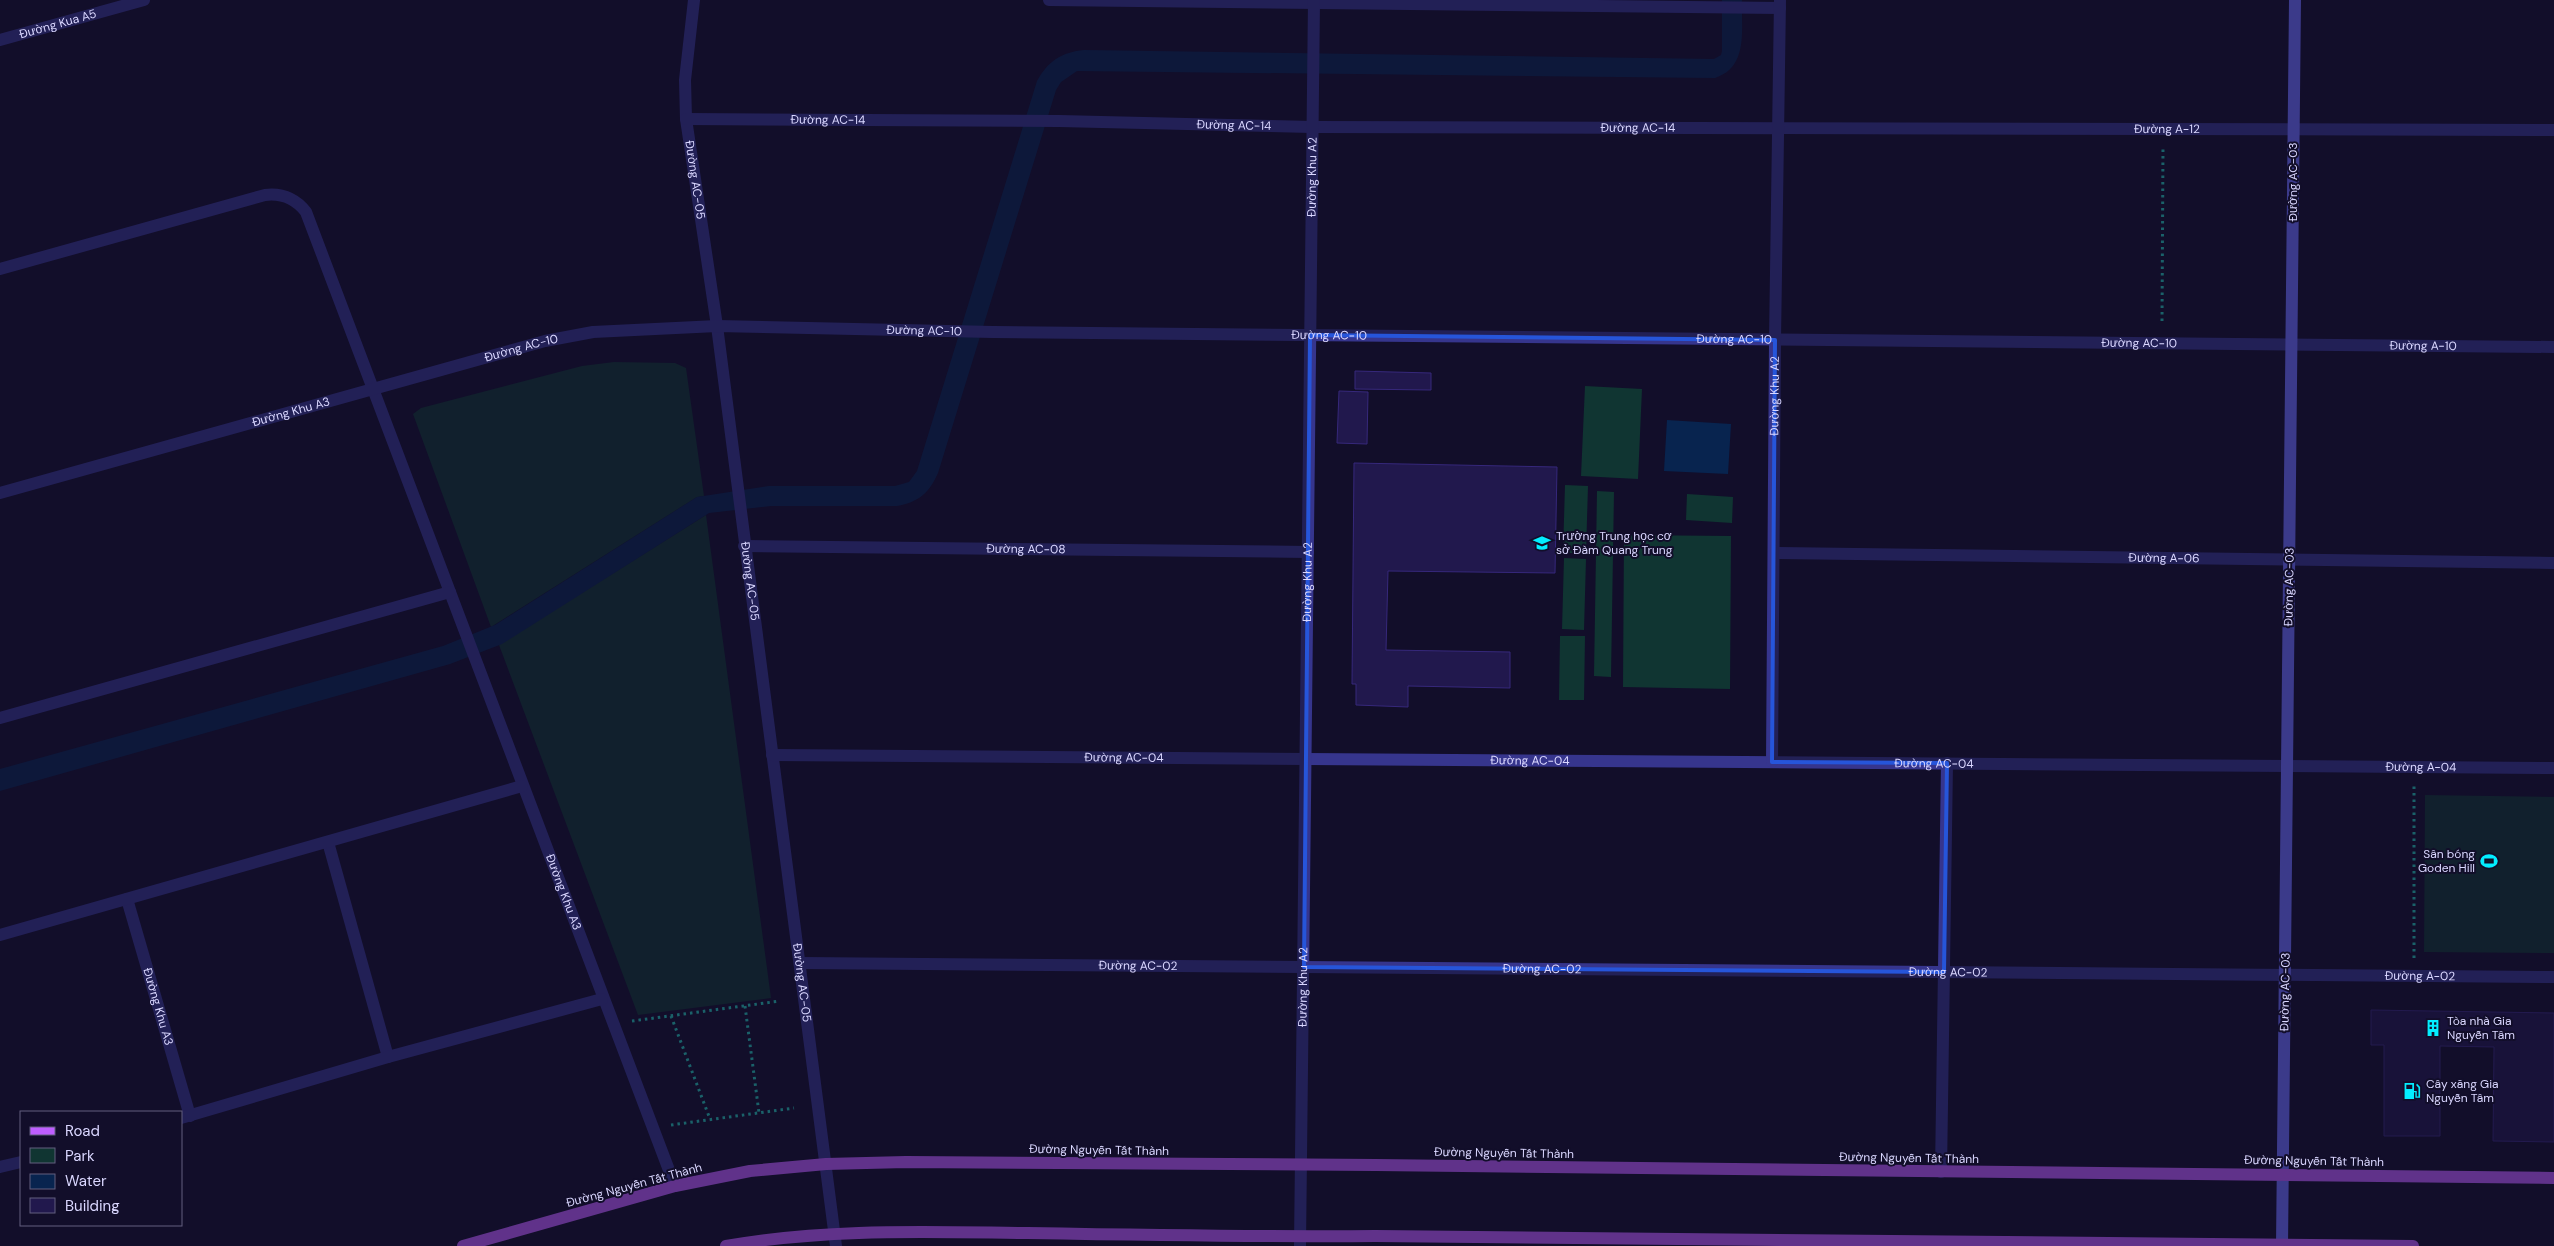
<svg xmlns="http://www.w3.org/2000/svg" width="2554" height="1246" font-family="'DM Sans',sans-serif">
	<style>
		.green { fill: #103532 }
		.water { fill: #08244f }
		.building { fill: #21184d; stroke: #36287b }
		.lines { fill: none; stroke-linecap: round; stroke-linejoin: round }
		.path { stroke: #25c5b7; stroke-width: 3; stroke-dasharray: 2.5 4; stroke-linecap: butt }
		.street { stroke: #36358d; stroke-width: 12 }
		.secondary { stroke: #6e6fff; stroke-width: 12 }
		.primary { stroke: #be5eff; stroke-width: 12 }
		.marked { fill: none; stroke: #2655da; stroke-width: 4; stroke-linejoin: round }
		.labels { text-anchor: middle; stroke-width: 4; stroke-linejoin: round; paint-order: stroke }
		.street-label { font-size: 12px; fill: #dad7ff; stroke: #120e2a }
		.poi-label { font-size: 12px; fill: #dad7ff; stroke: #120e2a; text-anchor: start }
	</style>
	<rect width="100%" height="100%" fill="#120e2a"/>
	<!-- green -->
	<path class="green" d="M614,362L675,363L686,368L704,496L697,497L491,627L413,414L421,408L582,366Z
		M1585,386L1642,389L1638,479L1581,476Z
		M1565,485L1588,486L1586,553H1563Z
		M1597,491L1614,492L1611,677L1594,676Z
		M1687,494L1733,497L1732,523L1686,520Z
		M706,515L771,998L638,1015L499,645Z
		M1624,535L1731,536L1730,689L1623,687Z
		M1564,558L1586,559L1584,630L1562,629Z
		M1560,636H1585L1584,700H1559Z
		M2425,795L2554,797V953L2424,952Z"/>
	<!-- water -->
	<path class="water" d="M1722,0H1742C1741,29 1749,67 1715,78L1077,71L1061,82L1056,90L938,473C929,493 919,502 897,506H771L709,513L502,644L450,664L0,791V769L443,646L495,625L697,497L769,486H895L909,482L917,471L1037,81C1048,61 1062,52 1084,50L1714,59L1721,55L1722,51Z
		M1667,420L1731,424L1728,474L1664,471Z"/>
	<!-- building -->
	<path class="building" d="M1355,371L1431,373V390L1355,389Z
		M1339,391L1368,392L1367,444L1337,443Z
		M1354,463L1557,467L1555,573L1388,571L1386,650L1510,652V688L1408,686V707L1356,705V684H1352Z
		M2371,1010L2554,1013V1142L2493,1141L2494,1047L2440,1046V1136H2384V1045H2371Z"/>
	<g class="lines">
		<!-- path -->
		<path class="path" d="M2162,321L2163,146
			M2414,958V786
			M745,1006L759,1113
			M671,1016L710,1119
			M632,1021L780,1001
			M671,1125L794,1108"/>
		<!-- street -->
		<g class="street">
			<path id="s1" d="M694,0L685,80L686,119L717,326L836,1246"/>
			<path d="M1049,0L1780,8"/>
			<path id="s2" d="M0,40L144,0"/>
			<path id="s3" d="M686,119L1059,121L1312,127L2554,130"/>
			<path id="s4" d="M0,269L265,195C282,193 295,198 306,212L675,1186"/>
			<path id="s5" d="M0,493L545,341L593,332L717,326L993,332L2554,347"/>
			<path id="s6" d="M744,546L1308,552"/>
			<path id="s7" d="M1775,553L2554,563"/>
			<path d="M0,718L450,592"/>
			<path id="s8" d="M772,755L2554,768"/>
			<path id="s9" d="M1772,762L1775,340L1780,0"/>
			<path d="M328,842L388,1057"/>
			<path id="s10" d="M127,899L190,1116"/>
			<path d="M0,935L522,786"/>
			<path id="s11" d="M800,963L2554,977"/>
			<path d="M181,1118L388,1057L602,999"/>
			<path d="M0,1167L21,1162"/>
			<path d="M1941,1172L1947,763"/>
			<path id="s12" d="M1300,1246L1314,0"/>
		</g>
		<!-- secondary -->
		<path class="secondary" d="M2282,1246L2295,0"/>
		<!-- primary -->
		<path class="primary" d="M463,1246L675,1186L750,1171L826,1164L906,1162L1376,1165L2554,1178
			M726,1246C826,1228 927,1232 1027,1233C1143,1235 1259,1237 1375,1236L2413,1246"/>
	</g>
	<!-- marked area -->
	<path d="M0 0H2554V1246H0ZM1310,335L1775,340L1772,762L1947,763L1944,972L1304,967Z" fill="#120e2a" fill-opacity=".55" fill-rule="evenodd"/>
	<path class="marked" d="M1310,335L1775,340L1772,762L1947,763L1944,972L1304,967Z"/>
	<!-- icons -->
	<defs>
		<g id="school-bare" transform="scale(1.35)"><path d="M0-5L7-2L0 1L-7-2ZM-4 1L0 2.5L4 1V4Q0 6-4 4Z" fill="#03edff" stroke="#120e2a" stroke-width="2.5" paint-order="stroke"/></g>
		<g id="stadium-bare" transform="scale(1.35)"><path d="M0-5a6.5 5 0 1 0 0 10a6.5 5 0 1 0 0-10ZM-3.5-1.8h7v3.6h-7Z" fill="#03edff" stroke="#120e2a" stroke-width="2.5" paint-order="stroke"/></g>
		<g id="building-bare" transform="scale(1.35)"><path d="M-4-6H4V6H1V3H-1V6H-4ZM-2.5-4.3h1.7v1.8h-1.7ZM.8-4.3h1.7v1.8H.8ZM-2.5-1h1.7V.8h-1.7ZM.8-1h1.7V.8H.8Z" fill="#03edff" stroke="#120e2a" stroke-width="2.5" paint-order="stroke"/></g>
		<g id="fuel-bare" transform="scale(1.35)"><path d="M-5.5-6h7V0h2V4h1.3V-2.5L3-4.5l.8-.8L6-3V5H2.5V1h-1V6h-7ZM-4.2-4.7v3.2H.2V-4.7Z" fill="#03edff" stroke="#120e2a" stroke-width="2.5" paint-order="stroke"/></g>
	</defs>
	<g fill-rule="evenodd">
		<use href="#school-bare" x="1542" y="543"/>
		<use href="#stadium-bare" x="2489" y="861"/>
		<use href="#building-bare" x="2433" y="1028"/>
		<use href="#fuel-bare" x="2412" y="1091"/>
	</g>
	<g class="labels">
		<!-- street labels -->
		<g class="street-label">
			<text dy="4" stroke="none"><textPath href="#s2" startOffset="60">Đường Kua A5</textPath></text>
			<text dy="4" stroke="none"><textPath href="#s3" startOffset="142">Đường AC-14</textPath></text>
			<text dy="4" stroke="none"><textPath href="#s3" startOffset="548">Đường AC-14</textPath></text>
			<text dy="4" stroke="none"><textPath href="#s3" startOffset="952">Đường AC-14</textPath></text>
			<text dy="4" stroke="none"><textPath href="#s3" startOffset="1481">Đường A-12</textPath></text>
			<text dy="4" stroke="none"><textPath href="#s12" startOffset="1069">Đường Khu A2</textPath></text>
			<text dy="4" stroke="none"><textPath href="#s1" startOffset="181">Đường AC-05</textPath></text>
			<text transform="translate(2293 182) rotate(-90)" y="4">Đường AC-03</text>
			<text dy="4" stroke="none"><textPath href="#s5" startOffset="946">Đường AC-10</textPath></text>
			<text dy="4" stroke="none"><textPath href="#s5" startOffset="1351">Đường AC-10</textPath></text>
			<text dy="4" stroke="none"><textPath href="#s5" startOffset="1756">Đường AC-10</textPath></text>
			<text dy="4" stroke="none"><textPath href="#s5" startOffset="2161">Đường AC-10</textPath></text>
			<text dy="4" stroke="none"><textPath href="#s5" startOffset="2445">Đường A-10</textPath></text>
			<text dy="4" stroke="none"><textPath href="#s5" startOffset="541">Đường AC-10</textPath></text>
			<text dy="4" stroke="none"><textPath href="#s9" startOffset="366">Đường Khu A2</textPath></text>
			<text dy="4" stroke="none"><textPath href="#s5" startOffset="302">Đường Khu A3</textPath></text>
			<text dy="4" stroke="none"><textPath href="#s6" startOffset="282">Đường AC-08</textPath></text>
			<text dy="4" stroke="none"><textPath href="#s7" startOffset="389">Đường A-06</textPath></text>
			<text dy="4" stroke="none"><textPath href="#s1" startOffset="586">Đường AC-05</textPath></text>
			<text dy="4" stroke="none"><textPath href="#s12" startOffset="664">Đường Khu A2</textPath></text>
			<text transform="translate(2289 587) rotate(-89)" y="4">Đường AC-03</text>
			<text dy="4" stroke="none"><textPath href="#s8" startOffset="352">Đường AC-04</textPath></text>
			<text dy="4" stroke="none"><textPath href="#s8" startOffset="758">Đường AC-04</textPath></text>
			<text dy="4" stroke="none"><textPath href="#s8" startOffset="1162">Đường AC-04</textPath></text>
			<text dy="4" stroke="none"><textPath href="#s8" startOffset="1649">Đường A-04</textPath></text>
			<text dy="4" stroke="none"><textPath href="#s4" startOffset="1049">Đường Khu A3</textPath></text>
			<text dy="4" stroke="none"><textPath href="#s11" startOffset="338">Đường AC-02</textPath></text>
			<text dy="4" stroke="none"><textPath href="#s11" startOffset="742">Đường AC-02</textPath></text>
			<text dy="4" stroke="none"><textPath href="#s11" startOffset="1148">Đường AC-02</textPath></text>
			<text dy="4" stroke="none"><textPath href="#s11" startOffset="1620">Đường A-02</textPath></text>
			<text dy="4" stroke="none"><textPath href="#s1" startOffset="991">Đường AC-05</textPath></text>
			<text dy="4" stroke="none"><textPath href="#s12" startOffset="259">Đường Khu A2</textPath></text>
			<text transform="translate(2285 992) rotate(-89)" y="4">Đường AC-03</text>
			<text dy="4" stroke="none"><textPath href="#s10" startOffset="112">Đường Khu A3</textPath></text>
			<text transform="translate(1099 1150) rotate(1)" y="4">Đường Nguyễn Tất Thành</text>
			<text transform="translate(1504 1153) rotate(1)" y="4">Đường Nguyễn Tất Thành</text>
			<text transform="translate(1909 1158) rotate(1)" y="4">Đường Nguyễn Tất Thành</text>
			<text transform="translate(2314 1161) rotate(1)" y="4">Đường Nguyễn Tất Thành</text>
			<text transform="translate(634 1185) rotate(-15)" y="4">Đường Nguyễn Tất Thành</text>
		</g>
		<!-- poi labels -->
		<g class="poi-label">
			<text x="1556" y="540">Trường Trung học cơ<tspan x="1556" dy="14">sở Đàm Quang Trung</tspan></text>
			<text x="2475" y="858" text-anchor="end">Sân bóng<tspan x="2475" dy="14">Goden Hill</tspan></text>
			<text x="2447" y="1025">Tòa nhà Gia<tspan x="2447" dy="14">Nguyễn Tâm</tspan></text>
			<text x="2426" y="1088">Cây xăng Gia<tspan x="2426" dy="14">Nguyễn Tâm</tspan></text>
		</g>
	</g>
	<!-- legend -->
	<rect x="20" y="1111" width="162" height="115" fill="#120e2a" stroke="#625e7f"/>
	<rect x="30" y="1127" width="25" height="8" fill="#be5eff" stroke="#625e7f"/>
	<text x="65" y="1136" font-size="15" fill="#dad7ff">Road</text>
	<rect x="30" y="1148" width="25" height="15" fill="#103532" stroke="#625e7f"/>
	<text x="65" y="1161" font-size="15" fill="#dad7ff">Park</text>
	<rect x="30" y="1174" width="25" height="15" fill="#08244f" stroke="#625e7f"/>
	<text x="65" y="1186" font-size="15" fill="#dad7ff">Water</text>
	<rect x="30" y="1198" width="25" height="15" fill="#21184d" stroke="#625e7f"/>
	<text x="65" y="1211" font-size="15" fill="#dad7ff">Building</text>
</svg>
